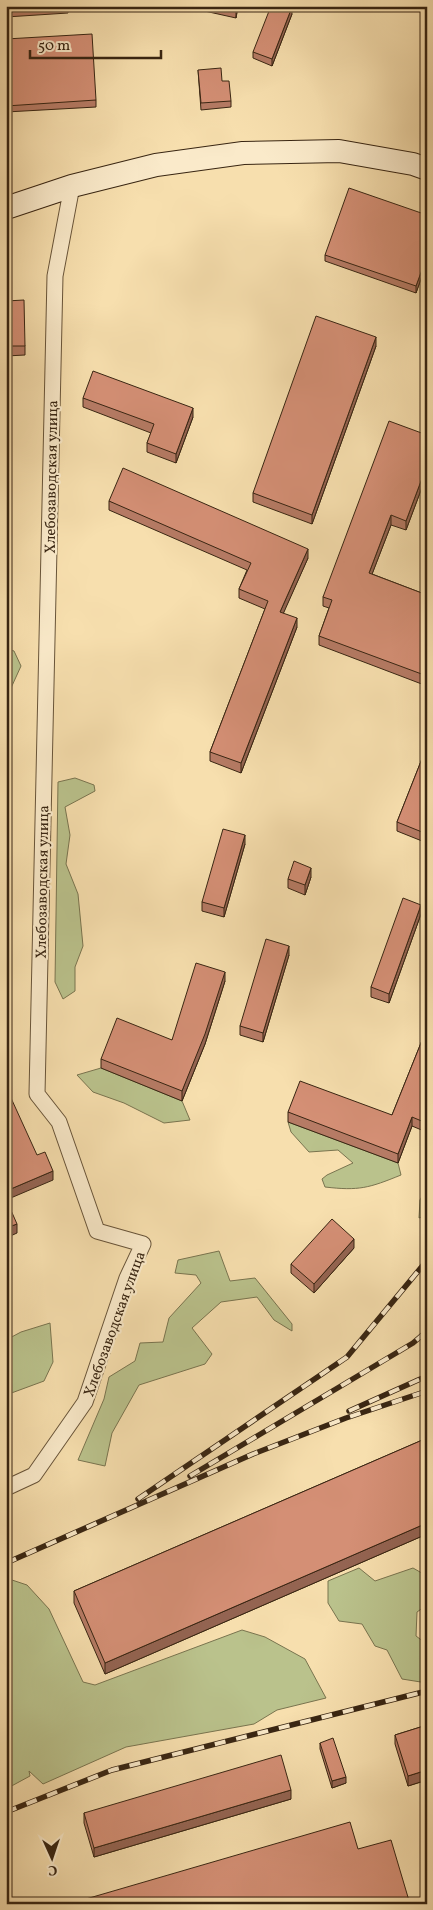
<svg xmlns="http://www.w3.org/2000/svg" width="433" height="1910" font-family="Vollkorn,serif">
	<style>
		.green { fill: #bac28c; stroke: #79744f }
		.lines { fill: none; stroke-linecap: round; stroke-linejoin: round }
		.street-casing { stroke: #685439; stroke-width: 17 }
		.secondary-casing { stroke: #382512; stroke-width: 24 }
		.street { stroke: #faeaca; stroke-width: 15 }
		.secondary { stroke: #faeaca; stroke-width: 22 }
		.rail-casing { stroke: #382512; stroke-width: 5.5 }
		.rail { stroke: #faeaca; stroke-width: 4; stroke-dasharray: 11; stroke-linecap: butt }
		.wall { fill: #b67b65; stroke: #382512 }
		.shaded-wall { fill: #946452; stroke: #382512 }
		.building { fill: #d48f75; stroke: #382512 }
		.labels { text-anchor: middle; stroke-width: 4.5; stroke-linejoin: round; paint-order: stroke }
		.street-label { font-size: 15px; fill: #382512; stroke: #faeaca }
	</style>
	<rect width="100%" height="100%" fill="#f7dfae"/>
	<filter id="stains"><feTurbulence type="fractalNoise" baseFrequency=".004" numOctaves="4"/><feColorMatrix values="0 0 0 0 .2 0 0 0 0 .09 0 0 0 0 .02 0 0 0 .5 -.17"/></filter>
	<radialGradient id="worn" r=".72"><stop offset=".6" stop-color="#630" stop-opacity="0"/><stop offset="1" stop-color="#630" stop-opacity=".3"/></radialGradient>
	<!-- green -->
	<path class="green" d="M6,648L14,651L21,666L6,699Z
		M75,778L94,785L95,791L65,807L70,835L66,864L78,894L83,946L75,967V991L63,999L55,982L58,782Z
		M101,1068L182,1101L190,1120L164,1123L124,1103L93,1092L77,1075Z
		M288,1122L398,1163L401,1175C369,1188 359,1191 325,1187L322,1179L327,1175L353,1163L338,1150L309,1152L291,1132Z
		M427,1187V1215L419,1218L420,1200Z
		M219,1251L230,1281L255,1278L292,1324V1331L274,1320L257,1297L221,1302L192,1328L212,1354L205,1364L139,1385L112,1433L105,1466L78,1460L104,1399L109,1377L135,1361L140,1343L163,1342L169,1318L201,1283L196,1275L175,1273L178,1260Z
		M50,1323L53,1362L44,1381L6,1395V1340L21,1332Z
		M359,1568L375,1581L413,1568L427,1576V1605L417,1612L416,1636L424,1642L427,1637V1683L402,1679L387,1650L375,1646L362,1624L339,1621L328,1603V1581Z
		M6,1578L27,1585L49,1609L83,1682L95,1685L242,1630L265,1637L305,1659L326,1698L277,1710L254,1724L126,1747L43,1784L29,1771L30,1776L6,1789Z"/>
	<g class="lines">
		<!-- street casing -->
		<g class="street-casing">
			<path id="street" d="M6,1488L34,1475L85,1402L127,1278L143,1244L97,1231L59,1122L37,1094L55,276L72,186"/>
		</g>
		<!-- secondary casing -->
		<g class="secondary-casing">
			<path id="secondary" d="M6,208L72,186L156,165L243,153L339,151L413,164L427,169"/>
		</g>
		<!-- street -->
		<use href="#street" class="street"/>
		<!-- secondary -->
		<use href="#secondary" class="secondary"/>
		<!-- rail casing -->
		<g class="rail-casing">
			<path id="rail" d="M349,1411L427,1376
				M190,1476L413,1343L427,1331
				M138,1499L347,1357L424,1264L427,1258
				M6,1563L253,1454L346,1418L427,1391
				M6,1812L112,1770L427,1691"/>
		</g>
		<!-- rail -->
		<use href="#rail" class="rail"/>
	</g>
	<!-- wall -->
	<path class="wall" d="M6,6H68V13L6,17Z
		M182,6H238L236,18Z
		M292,14L272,66L253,58V52Z
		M6,39L96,100V107L6,112Z
		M198,70L231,101V107L201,110Z
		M427,215V262L416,293L325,261V255Z
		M6,301L25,346V355L6,356Z
		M376,346L312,524L253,502V493Z
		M83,398L193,417L176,463L147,452V443L151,433L83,407Z
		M427,435V474L406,530L391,525L372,574L427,595V686L319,645V636L329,608L323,606V597Z
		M109,501L308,558L283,613L297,627L241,773L210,761V752L265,609L239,598V589L247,570L109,510Z
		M427,746V843L397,831V822Z
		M245,844L224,917L202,911V902Z
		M311,877L305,895L288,888V879Z
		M421,914L389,1003L371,997V987Z
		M289,955L263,1042L240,1035V1026Z
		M225,981L205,1044L182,1101L101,1068V1059L172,1040Z
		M427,1028L424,1131L412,1126L398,1163L288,1122V1112L392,1115Z
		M354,1248L314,1293L291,1273V1264Z
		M427,1438V1534L105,1674L74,1603V1591Z
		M427,1725V1780L408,1786L395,1744V1735Z
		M320,1743L346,1783L332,1788L320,1749Z
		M291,1799L94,1857L84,1823V1813Z"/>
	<!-- shaded-wall -->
	<path class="shaded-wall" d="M236,6H238L236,18Z
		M292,7V14L272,66V59Z
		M427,256V262L416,293V286Z
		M376,337V346L312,524V515Z
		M193,408V417L176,463V454Z
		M427,465V474L406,530V521Z
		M391,515V525L369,582V573Z
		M308,549V558L280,621V612Z
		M297,618V627L241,773V763Z
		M245,835V844L224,917V908Z
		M311,868V877L305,895V885Z
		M421,905V914L389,1003V994Z
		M289,946V955L263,1042V1033Z
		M225,972V981L205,1044L182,1101V1091Z
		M427,1114V1123L424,1131V1122Z
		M412,1117V1126L398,1163V1154Z
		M53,1171V1180L6,1200V1191Z
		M17,1224V1233L6,1238V1228Z
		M354,1239V1248L314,1293V1284Z
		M427,1523V1534L105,1674V1663Z
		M427,1770V1780L408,1786V1776Z
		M346,1777V1783L332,1788V1781Z
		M291,1790V1799L94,1857V1848Z"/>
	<!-- building -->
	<path class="building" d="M6,6H26L6,8Z
		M271,6H290L292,7L272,59L253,52Z
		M92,34L96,100L6,106V39Z
		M221,68L222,81H229L231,101L201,103L198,70Z
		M349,188L427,215V256L416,286L325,255Z
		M24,300L25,346H6V301Z
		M316,316L376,337L312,515L253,493Z
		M93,371L193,408L176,454L147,443L154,424L83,398Z
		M389,421L427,435V465L406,521L391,515L369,573L427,595V676L319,636L332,600L323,597Z
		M123,468L308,549L280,612L297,618L241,763L210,752L268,601L239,589L251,563L109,501Z
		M427,746V834L397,822Z
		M223,829L245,835L224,908L202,902Z
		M294,861L311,868L305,885L288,879Z
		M403,898L421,905L389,994L371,987Z
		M266,939L289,946L263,1033L240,1026Z
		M196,963L225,972L205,1034L182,1091L101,1059L117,1018L172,1040Z
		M427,1028V1114L424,1122L412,1117L398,1154L288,1112L300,1081L392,1115Z
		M6,1087L37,1155L45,1152L53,1171L6,1191Z
		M6,1199L17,1224L6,1228Z
		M332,1219L354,1239L314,1284L291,1264Z
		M427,1438V1523L105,1663L74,1591Z
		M427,1725V1770L408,1776L395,1735Z
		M333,1738L346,1777L332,1781L320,1743Z
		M281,1755L291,1790L94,1848L84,1813Z
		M350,1822L358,1849L391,1840L410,1904H80L79,1901Z"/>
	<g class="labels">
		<!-- street labels -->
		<g class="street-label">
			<text transform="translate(51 477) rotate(-89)" y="5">Хлебозаводская улица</text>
			<text transform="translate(42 882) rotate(-89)" y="5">Хлебозаводская улица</text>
			<text transform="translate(114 1324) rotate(-70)" y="5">Хлебозаводская улица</text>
		</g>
	</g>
	<!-- margin -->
	<rect width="433" height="1910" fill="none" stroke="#f7dfae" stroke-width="25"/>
	<rect x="8" y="8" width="418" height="1895" fill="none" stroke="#382512" stroke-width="2.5"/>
	<rect x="12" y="12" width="408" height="1885" fill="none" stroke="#382512"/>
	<!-- north arrow -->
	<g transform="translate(52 1858) rotate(177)" stroke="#faeaca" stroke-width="4" paint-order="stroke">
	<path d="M0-4L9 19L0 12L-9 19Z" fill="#382512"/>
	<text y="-8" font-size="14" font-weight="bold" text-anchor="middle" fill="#382512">С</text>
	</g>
	<!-- scale -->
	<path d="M30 50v8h131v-8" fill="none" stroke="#382512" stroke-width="2.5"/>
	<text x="38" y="50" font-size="15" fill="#382512" stroke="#faeaca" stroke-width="4" paint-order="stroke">50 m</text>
	<rect width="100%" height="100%" filter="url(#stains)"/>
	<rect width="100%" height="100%" fill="url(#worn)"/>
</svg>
